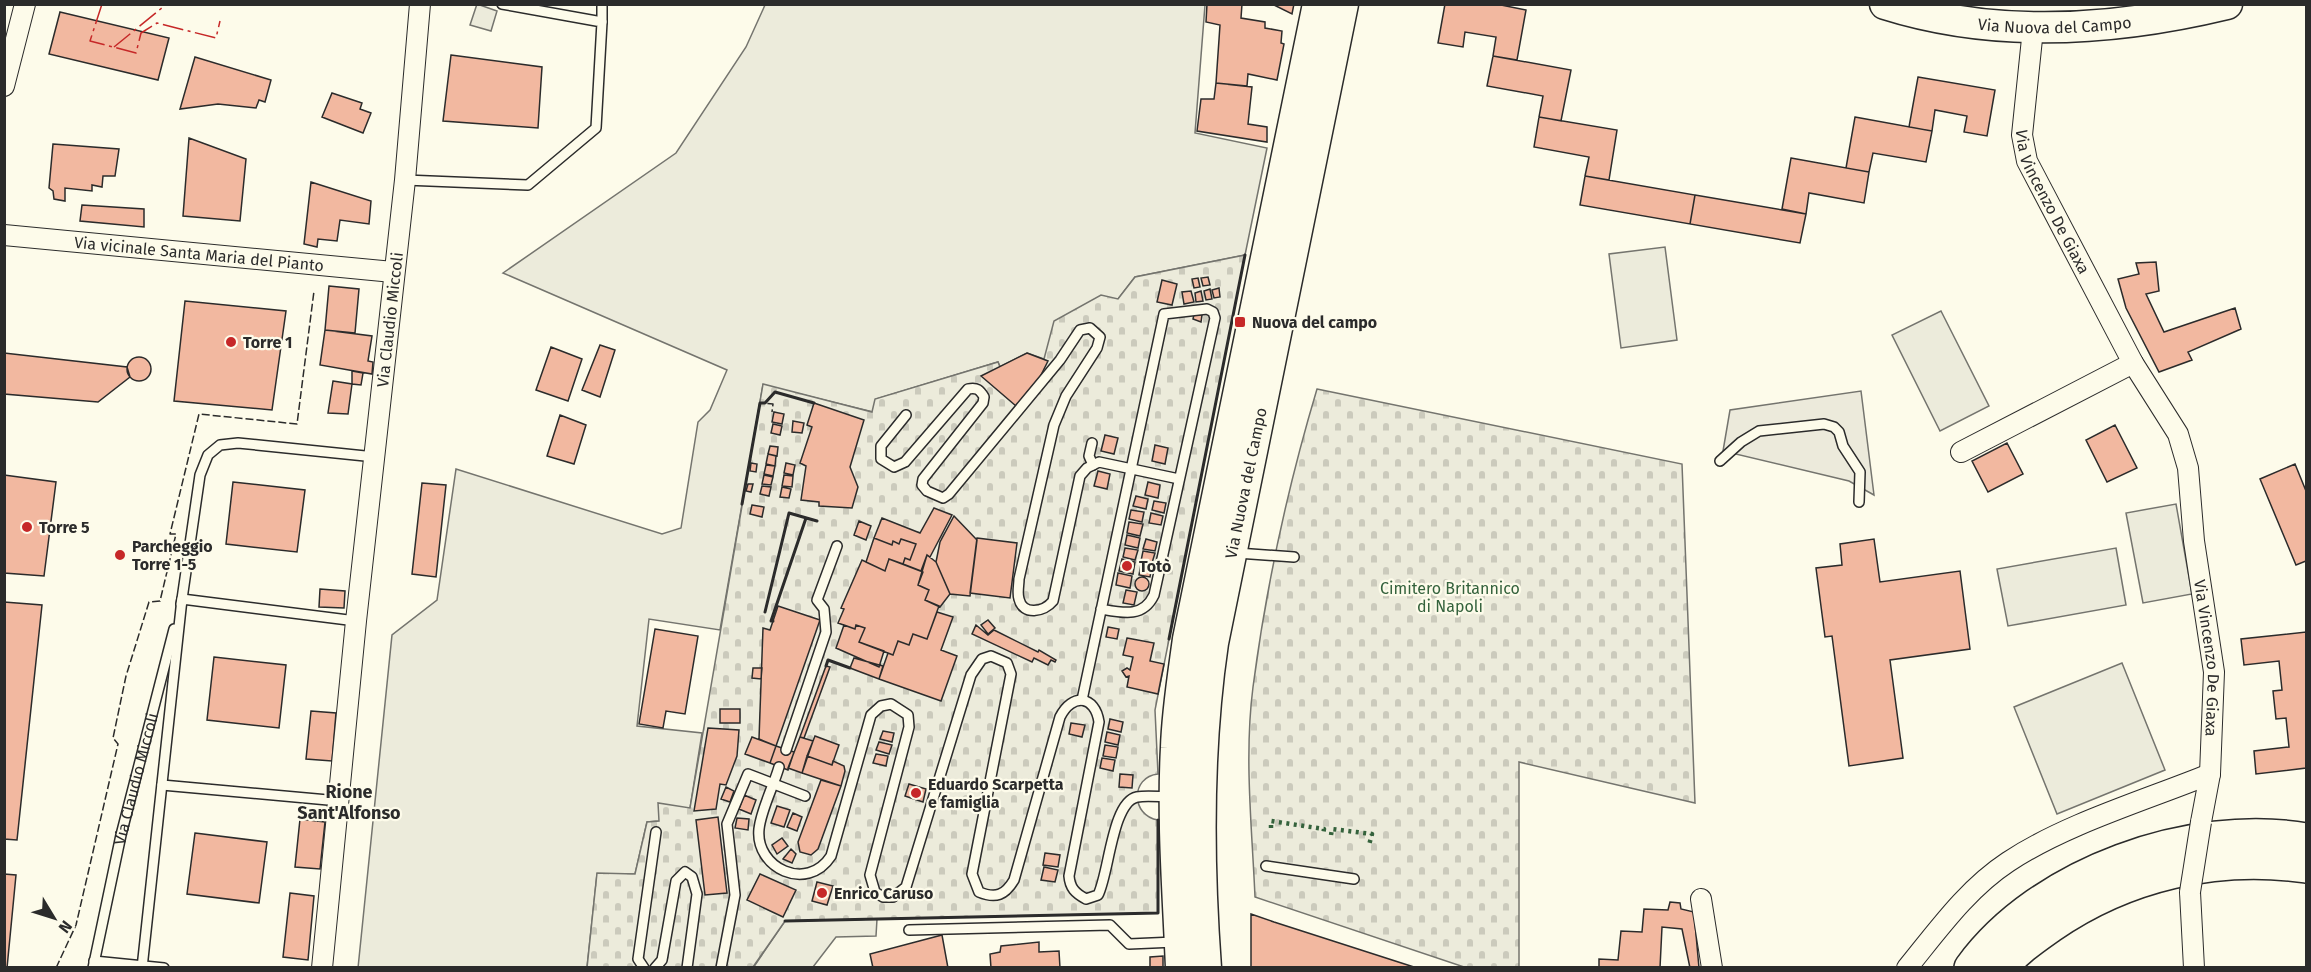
<svg xmlns="http://www.w3.org/2000/svg" width="2311" height="972" font-family="'Fira Sans',sans-serif">
	<style>
		.grass { fill: #ecebdb; stroke: #74746e; stroke-width: 1.5 }
		.cemetery { fill: url(#cemetery-stones); stroke: #74746e; stroke-width: 1.5 }
		.parking { fill: #eceadb; stroke: #74746e; stroke-width: 1.5 }
		.building { fill: #f2b8a0; stroke: #2b2b2b; stroke-width: 1.5 }
		.lines { fill: none; stroke-linecap: round; stroke-linejoin: round }
		.service-casing { stroke: #2b2b2b; stroke-width: 12 }
		.minor-casing { stroke: #2b2b2b; stroke-width: 22 }
		.primary-casing { stroke: #2b2b2b; stroke-width: 33 }
		.motorway-casing { stroke: #2b2b2b; stroke-width: 36 }
		.service { stroke: #fdfbea; stroke-width: 9 }
		.minor { stroke: #fdfbea; stroke-width: 20 }
		.primary { stroke: #fdfbea; stroke-width: 30 }
		.motorway { stroke: #fdfbea; stroke-width: 33 }
		.minor-bridge-casing { stroke: #2b2b2b; stroke-width: 22; stroke-linecap: butt }
		.minor-bridge { stroke: #fdfbea; stroke-width: 20 }
		.hedge { stroke: #34623c; stroke-width: 4.5; stroke-dasharray: 3 4.5; stroke-linecap: butt }
		.fence { stroke: #2b2b2b; stroke-width: 1.5; stroke-dasharray: 8 3; stroke-linecap: butt }
		.wall { stroke: #2b2b2b; stroke-width: 3 }
		.power { stroke: #c62828; stroke-width: 1.5; stroke-dasharray: 21 4.5 3 4.5; stroke-linecap: butt }
		.poi-dot { fill: #c62828; stroke: #fdfbea; stroke-width: 2 }
		.labels { text-anchor: middle; stroke-width: 4.5; stroke-linejoin: round; paint-order: stroke }
		.street-label { font-size: 16px; fill: #2b2b2b; stroke: #fdfbea }
		.poi-label { font-size: 16px; font-weight: bold; fill: #2b2b2b; stroke: #fdfbea; text-anchor: start }
		.park-label { font-size: 16px; fill: #34623c; stroke: #fdfbea }
		.neighbourhood-label { font-size: 18px; font-weight: bold; fill: #2b2b2b; stroke: #fdfbea }
	</style>
	<defs>
		<pattern id="cemetery-stones" width="16" height="16" patternUnits="userSpaceOnUse" patternTransform="scale(1.5)"><rect width="16" height="16" fill="#ecebdb"/><path d="M2 7V4a2 2 0 0 1 4 0v3zM10 15v-3a2 2 0 0 1 4 0v3z" fill="#cbcabc"/></pattern>
	</defs>
	<rect width="100%" height="100%" fill="#fdfbea"/>
	<!-- grass -->
	<path class="grass" d="M477,4L497,11L491,31L470,25Z
		M765,5H1205L1195,133L1267,148L1245,255L1135,277L1118,299L1044,360L1000,367L998,362L876,399L873,412L763,385L720,630L649,619L637,726L702,733L690,808L659,821L647,822L635,874H597L587,967L358,968L392,635L437,600L456,469L662,534L681,528L698,422L710,410L727,370L503,273L676,153L746,47Z
		M1665,247L1677,340L1621,348L1609,254Z
		M1941,311L1989,406L1940,431L1892,335Z
		M2176,504L2192,594L2143,603L2126,513Z
		M2116,548L2126,605L2008,626L1997,569Z
		M2122,663L2165,770L2057,814L2014,707Z
		M877,919L876,936L836,937L813,967L753,968L785,921Z"/>
	<!-- cemetery -->
	<path class="cemetery" d="M1245,255L1155,710L1158,774C1130,777 1131,816 1158,820V913L785,921L753,967L587,968L597,873L635,874L647,822L659,821L658,803L690,808L763,384L872,412L875,399L998,362L1000,367L1027,353L1044,359L1054,321L1101,295L1118,299L1135,277Z
		M1317,389L1682,464L1695,803L1519,762V967H1464L1255,897C1252,827 1244,757 1253,687C1266,587 1288,486 1317,389Z"/>
	<!-- parking -->
	<path class="parking" d="M1861,391L1874,495L1849,481L1723,451L1730,410Z"/>
	<!-- building -->
	<path class="building" d="M1207,4H1242L1241,18L1265,22V28L1282,31L1281,43L1284,44L1277,80L1248,74L1247,86L1216,83L1220,25L1206,22Z
		M1272,4H1294L1292,14Z
		M1445,4H1496L1526,10L1517,60L1493,56L1496,37L1465,32L1463,47L1438,43Z
		M60,12L169,38L158,80L49,54Z
		M451,55L542,67L538,128L443,121Z
		M1493,56L1571,70L1561,121L1539,117L1543,96L1487,86Z
		M195,57L271,80L265,102L259,100L256,108L218,104L180,109Z
		M1918,77L1995,90L1987,136L1964,132L1967,116L1935,110L1932,131L1909,127Z
		M1216,83L1252,87L1248,124L1267,127V142L1197,131L1201,99H1214Z
		M332,93L362,103L360,109L371,113L363,133L322,117Z
		M1539,117L1617,130L1609,180L1585,176L1589,157L1534,147Z
		M1855,117L1932,131L1926,162L1873,153L1869,172L1846,168Z
		M189,138L246,159L240,221L183,216Z
		M53,144L119,149L115,176H103L102,187L92,185V191L65,188V201L54,199L53,191L49,188Z
		M1791,158L1869,172L1864,203L1809,193L1806,214L1782,209Z
		M1585,176L1695,195L1690,224L1580,205Z
		M311,182L371,201L369,224L340,220L337,241L318,239L317,247L304,244Z
		M1695,195L1806,214L1800,243L1690,224Z
		M82,205L144,209V227L80,221Z
		M2156,262L2159,291L2146,294L2164,332L2235,308L2241,329L2188,352L2192,360L2159,372L2126,308L2118,279L2139,274L2136,263Z
		M1208,277L1210,285L1203,286L1201,278Z
		M1198,278L1200,287L1194,288L1192,279Z
		M1162,280L1177,284L1172,305L1157,302Z
		M329,286L359,289L355,333L325,330Z
		M1219,288L1220,297L1214,298L1212,290Z
		M1210,289L1212,299L1206,300L1204,291Z
		M1191,291L1194,302L1184,304L1182,292Z
		M1201,291L1203,301L1196,302L1195,293Z
		M185,301L286,311L272,410L174,401Z
		M1194,314L1202,315L1201,322L1193,319Z
		M325,330L372,336L368,361L373,362L372,374L320,365Z
		M600,345L615,350L600,397L582,390Z
		M551,347L582,359L568,401L536,390Z
		M4,353L127,367L130,377L98,402L4,394Z
		M1027,353L1048,361L1040,377L1016,406L981,376Z
		M127 369a12 12 0 1 1 24 0a12 12 0 1 1-24 0Z
		M352,371L363,373L361,385L352,384Z
		M333,381L352,384L348,414L328,413Z
		M814,403L864,420L850,467L858,487L852,508L819,506V502L801,500L806,466L800,463L812,427L807,425Z
		M774,412L784,414L782,424L772,422Z
		M560,415L586,425L574,464L547,456Z
		M793,421L804,423L802,433L792,432Z
		M773,424L782,426L780,435L771,433Z
		M2115,425L2137,468L2107,482L2086,440Z
		M1105,435L1118,438L1114,454L1101,451Z
		M2007,443L2023,474L1988,492L1972,461Z
		M1155,445L1168,448L1165,464L1152,461Z
		M770,446L778,447L777,456L768,454Z
		M768,454L776,456L775,466L766,464Z
		M751,463L757,464L756,472L750,471Z
		M786,463L795,465L793,475L784,473Z
		M2295,464L2306,491V561L2296,565L2260,479Z
		M766,465L775,466L773,476L764,474Z
		M1098,471L1110,474L1107,489L1094,486Z
		M4,475L56,482L44,576L4,573Z
		M764,475L773,477L771,485L762,484Z
		M784,475L793,476L792,487L782,486Z
		M233,482L305,490L297,552L226,544Z
		M1148,482L1160,485L1158,498L1145,495Z
		M422,483L446,485L436,577L412,574Z
		M748,484H753L751,492L746,491Z
		M762,486L771,487L769,496L760,494Z
		M782,487L791,489L789,498L780,497Z
		M1136,496L1148,499L1146,509L1133,506Z
		M1154,501L1166,503L1164,513L1152,510Z
		M752,505L764,507L762,517L750,514Z
		M934,508L952,515L930,557L927,555L921,571L903,564L905,558L910,560L916,544L901,539L899,544L893,541L892,545L874,538L882,518L920,533Z
		M1131,510L1144,512L1142,522L1129,519Z
		M1151,513L1163,516L1161,525L1149,523Z
		M954,516L977,540L970,596L950,594L936,562L940,542Z
		M859,521L871,526L866,540L854,535Z
		M1129,522L1143,524L1140,536L1127,533Z
		M1127,535L1140,538L1138,548L1125,545Z
		M874,538L892,545L893,541L899,544L901,539L916,544L910,560L905,558L903,564L889,559L885,571L866,562Z
		M977,538L1017,543L1010,598L970,593Z
		M1146,539L1157,542L1155,551L1143,549Z
		M1874,539L1880,582L1960,571L1970,649L1890,660L1903,758L1849,766L1832,636L1825,637L1816,568L1842,565L1840,544Z
		M1125,548L1138,550L1135,560L1123,557Z
		M1143,551L1155,553L1152,563L1141,561Z
		M927,555L936,562L950,594L940,607L925,600L929,590L918,585Z
		M889,559L923,572L918,585L929,590L925,600L939,606L927,639L913,634L909,645L898,641L893,655L859,642L865,628L856,625L855,629L838,623L844,609L841,608L862,560L885,571Z
		M1122,559L1135,562L1133,574L1119,571Z
		M1141,564L1152,566L1150,577L1139,575Z
		M1118,573L1132,576L1130,588L1116,585Z
		M1135 584a7 7 0 1 1 14 0a7 7 0 1 1-14 0Z
		M320,589L345,591L344,608L319,607Z
		M1126,590L1137,592L1134,605L1123,603Z
		M4,602L42,605L17,840L4,839Z
		M778,606L820,620L776,746L759,739L763,628L770,630Z
		M937,612L953,617L941,650L957,656L941,701L879,679L888,653L893,655L898,641L909,645L913,634L927,639Z
		M988,620L995,628L988,634L981,625Z
		M844,625L855,629L856,625L865,628L859,642L884,651L879,667L836,648Z
		M976,625L988,635L994,630L1038,652L1039,650L1056,660L1055,662L1051,660L1048,665L1034,658L1032,662L972,634Z
		M1108,627L1119,629L1117,639L1106,637Z
		M655,629L698,636L685,714L666,711L663,728L639,724Z
		M2306,632V768L2256,774L2254,751L2289,747L2286,718L2276,719L2273,691L2282,690L2279,661L2244,665L2241,639Z
		M1127,638L1154,643L1150,661L1164,664L1158,694L1127,687L1129,676L1126,677L1122,671L1127,668L1130,670L1133,657L1123,655Z
		M214,657L286,665L279,728L207,720Z
		M854,658L883,666L879,679L850,668Z
		M826,666L830,667L804,738L800,737Z
		M753,668H762L761,679L752,678Z
		M720,709H740V723H720Z
		M311,711L336,713L332,761L306,759Z
		M1110,719L1123,722L1121,732L1108,729Z
		M1071,723L1085,725L1082,737L1069,734Z
		M708,728L739,730L737,756L726,785L720,784L716,809L694,811Z
		M883,731L894,733L892,742L880,739Z
		M1107,732L1120,735L1118,745L1105,742Z
		M815,736L839,745L832,765L807,756Z
		M752,737L776,746L770,763L745,754Z
		M800,737L813,741L802,773L788,768Z
		M879,742L892,745L889,754L876,750Z
		M1105,745L1118,747L1116,758L1103,756Z
		M776,746L794,752L788,770L770,763Z
		M876,754L888,756L886,766L873,763Z
		M807,756L832,765L833,761L844,766L845,771L841,786L802,773Z
		M1102,758L1115,760L1113,771L1100,768Z
		M1120,774L1133,775L1132,788L1119,787Z
		M821,780L841,786L818,849L811,855L800,852L798,842Z
		M909,784L926,789L923,802L905,796Z
		M726,787L734,791L730,802L721,799Z
		M744,795L756,800L751,814L739,809Z
		M777,806L790,810L784,827L771,823Z
		M793,813L802,817L797,831L787,827Z
		M718,817L727,893L705,895L696,820Z
		M737,818L749,819L748,830L735,828Z
		M300,819L325,822L320,869L295,867Z
		M195,833L267,842L259,903L187,894Z
		M782,838L788,846L777,854L772,845Z
		M791,849L796,854L792,863L783,859Z
		M1045,853L1060,855L1058,867L1043,865Z
		M1044,867L1058,870L1055,882L1041,880Z
		M4,874L16,875L7,968H4Z
		M760,874L796,890L783,917L747,900Z
		M817,882L833,886L827,905L812,901Z
		M290,893L314,896L308,960L283,957Z
		M1670,902L1680,903L1681,909L1694,912L1699,968H1690L1682,929L1662,927L1660,968H1599V959L1618,960L1621,931L1642,932L1644,909L1668,910Z
		M1251,914L1274,922L1417,968H1251Z
		M942,935L948,968H873L870,954Z
		M1039,942V952L1059,951L1060,968H991L990,954L1000,952L1001,946Z
		M1163,956V968H1144L1150,967V957Z"/>
	<g class="lines">
		<!-- service casing -->
		<g class="service-casing">
			<g id="service">
				<path d="M602,22V4"/>
				<path d="M405,180L528,185L596,128L602,22L502,4"/>
				<path d="M906,415L881,446V459L894,467L905,462L968,389C977,387 980,390 984,397L983,403L923,479L922,485L927,491L943,498L949,494L1060,360L1080,330L1090,328L1100,337L1097,348L1066,396L1054,425L1019,579C1019,585 1017,593 1019,599C1023,616 1044,612 1053,601L1080,476L1087,468L1099,462L1179,479"/>
				<path d="M1092,443L1089,456L1093,465"/>
				<path d="M1720,461L1741,442L1759,431L1824,424L1834,427L1839,432L1843,446L1860,472L1859,502"/>
				<path d="M1237,553L1294,557"/>
				<path d="M181,604L182,599L356,621"/>
				<path d="M1082,700L1164,314L1207,309L1213,312L1215,318L1154,595C1143,618 1123,613 1101,609"/>
				<path d="M786,750L826,632L824,609L817,600L837,546"/>
				<path d="M779,767C774,785 761,810 759,829C755,868 807,893 831,856L871,715L881,706L891,704L908,715L909,727L870,875L875,892L883,897H893L906,887L971,675L982,659L991,656L1007,663L1011,674L972,874L979,892C996,899 1005,895 1014,880L1060,717C1072,693 1095,695 1099,722L1069,876C1070,888 1075,893 1086,899L1098,895C1109,874 1112,802 1137,797C1147,795 1160,797 1171,797"/>
				<path d="M162,785L339,801"/>
				<path d="M1266,866L1354,879"/>
				<path d="M909,930L1110,925L1129,944L1175,942"/>
				<path d="M94,961L164,968"/>
				<path id="s1" d="M93,968L121,835L174,629"/>
				<path d="M142,968L182,599L200,475L208,455L220,445L238,443L375,457"/>
				<path d="M644,968L638,959L656,832"/>
				<path d="M655,968L662,960L676,881L685,872L692,877L697,894L687,968"/>
				<path d="M721,968L735,895L727,824L748,774L805,796"/>
			</g>
		</g>
		<!-- minor casing -->
		<g class="minor-casing">
			<g id="minor">
				<path id="s2" d="M2033,29L2022,135L2027,161L2133,363L2178,434L2188,468L2194,541L2214,672L2210,774L2201,822"/>
				<path d="M4,86L25,4"/>
				<path id="s3" d="M4,235L393,272"/>
				<path d="M1961,452L2133,363"/>
				<path d="M2190,892L2194,968"/>
				<path d="M1701,899L1712,968"/>
				<path id="s4" d="M322,968L356,621L405,180L420,4"/>
				<path d="M1907,968C1938,930 1967,889 2008,862C2065,824 2146,800 2210,774"/>
			</g>
		</g>
		<!-- primary casing -->
		<g class="primary-casing">
			<g id="primary">
				<path id="s5" d="M1885,4C1996,39 2115,31 2227,4"/>
				<path d="M1181,968C1178,895 1172,821 1176,748C1177,712 1183,676 1188,639L1318,4"/>
				<path id="s6" d="M1206,968C1198,859 1197,751 1213,643L1343,4"/>
			</g>
		</g>
		<!-- motorway casing -->
		<g class="motorway-casing">
			<path id="motorway" d="M1971,968C2040,873 2192,820 2306,840
				M2001,968C2014,951 2033,938 2050,926C2125,874 2216,853 2306,866"/>
		</g>
		<!-- service -->
		<use href="#service" class="service"/>
		<!-- minor -->
		<use href="#minor" class="minor"/>
		<!-- primary -->
		<use href="#primary" class="primary"/>
		<!-- motorway -->
		<use href="#motorway" class="motorway"/>
		<!-- minor-bridge casing -->
		<g class="minor-bridge-casing">
			<path id="minor-bridge" d="M2190,892L2201,822"/>
		</g>
		<!-- minor-bridge -->
		<use href="#minor-bridge" class="minor-bridge"/>
		<!-- hedge -->
		<path class="hedge" d="M1271,828V821L1324,829L1323,835
			M1331,835L1332,829L1372,834L1369,845"/>
		<!-- fence -->
		<path class="fence" d="M742,504L760,403L773,404L772,412
			M56,968L76,925L118,744L113,738L126,676L149,602L160,601L176,534H170L199,414L297,424L314,291"/>
		<!-- wall -->
		<path class="wall" d="M742,504L760,403H765L775,392L814,403
			M765,612L789,513L817,521
			M773,621H771L806,518
			M1169,639L1245,255
			M826,666L828,660L850,668
			M785,921L1158,913V820"/>
		<!-- power -->
		<path class="power" d="M102,4L90,41L136,53L141,33L157,23L216,38L220,21
			M114,47L163,7"/>
	</g>
	<!-- markers -->
	<g class="poi-dot">
		<rect x="1234" y="316" width="12" height="12" rx="3"/>
		<circle cx="231" cy="342" r="6"/>
		<circle cx="27" cy="527" r="6"/>
		<circle cx="120" cy="555" r="6"/>
		<circle cx="1127" cy="566" r="6"/>
		<circle cx="916" cy="793" r="6"/>
		<circle cx="822" cy="893" r="6"/>
	</g>
	<g class="labels">
		<!-- street labels -->
		<g class="street-label">
			<text dy="6" stroke="none"><textPath href="#s5" startOffset="172">Via Nuova del Campo</textPath></text>
			<text dy="6" stroke="none"><textPath href="#s2" startOffset="180">Via Vincenzo De Giaxa</textPath></text>
			<text dy="6" stroke="none"><textPath href="#s3" startOffset="196">Via vicinale Santa Maria del Pianto</textPath></text>
			<text dy="6" stroke="none"><textPath href="#s4" startOffset="652">Via Claudio Miccoli</textPath></text>
			<text dy="6" stroke="none"><textPath href="#s6" startOffset="489">Via Nuova del Campo</textPath></text>
			<text dy="6" stroke="none"><textPath href="#s2" startOffset="672">Via Vincenzo De Giaxa</textPath></text>
			<text dy="6" stroke="none"><textPath href="#s1" startOffset="194">Via Claudio Miccoli</textPath></text>
		</g>
		<!-- poi labels -->
		<g class="poi-label">
			<text x="1252" y="328">Nuova del campo</text>
			<text x="243" y="348">Torre 1</text>
			<text x="39" y="533">Torre 5</text>
			<text x="132" y="552">Parcheggio<tspan x="132" dy="18">Torre 1-5</tspan></text>
			<text x="1139" y="572">Totò</text>
			<text x="928" y="790">Eduardo Scarpetta<tspan x="928" dy="18">e famiglia</tspan></text>
			<text x="834" y="899">Enrico Caruso</text>
		</g>
		<!-- park labels -->
		<g class="park-label">
			<text x="1450" y="594">Cimitero Britannico<tspan x="1450" dy="18">di Napoli</tspan></text>
		</g>
		<!-- neighbourhood labels -->
		<g class="neighbourhood-label">
			<text x="349" y="798">Rione<tspan x="349" dy="21">Sant'Alfonso</tspan></text>
		</g>
	</g>
	<!-- border -->
	<rect width="2311" height="972" fill="none" stroke="#2b2b2b" stroke-width="12"/>
	<!-- north arrow -->
	<g transform="translate(54 918) rotate(128)" stroke="#fdfbea" stroke-width="4.5" paint-order="stroke">
	<path d="M0-4.5L10 22L0 15L-10 22Z" fill="#2b2b2b"/>
	<text y="-9" font-size="16" font-weight="bold" text-anchor="middle" fill="#2b2b2b">N</text>
	</g>
</svg>
